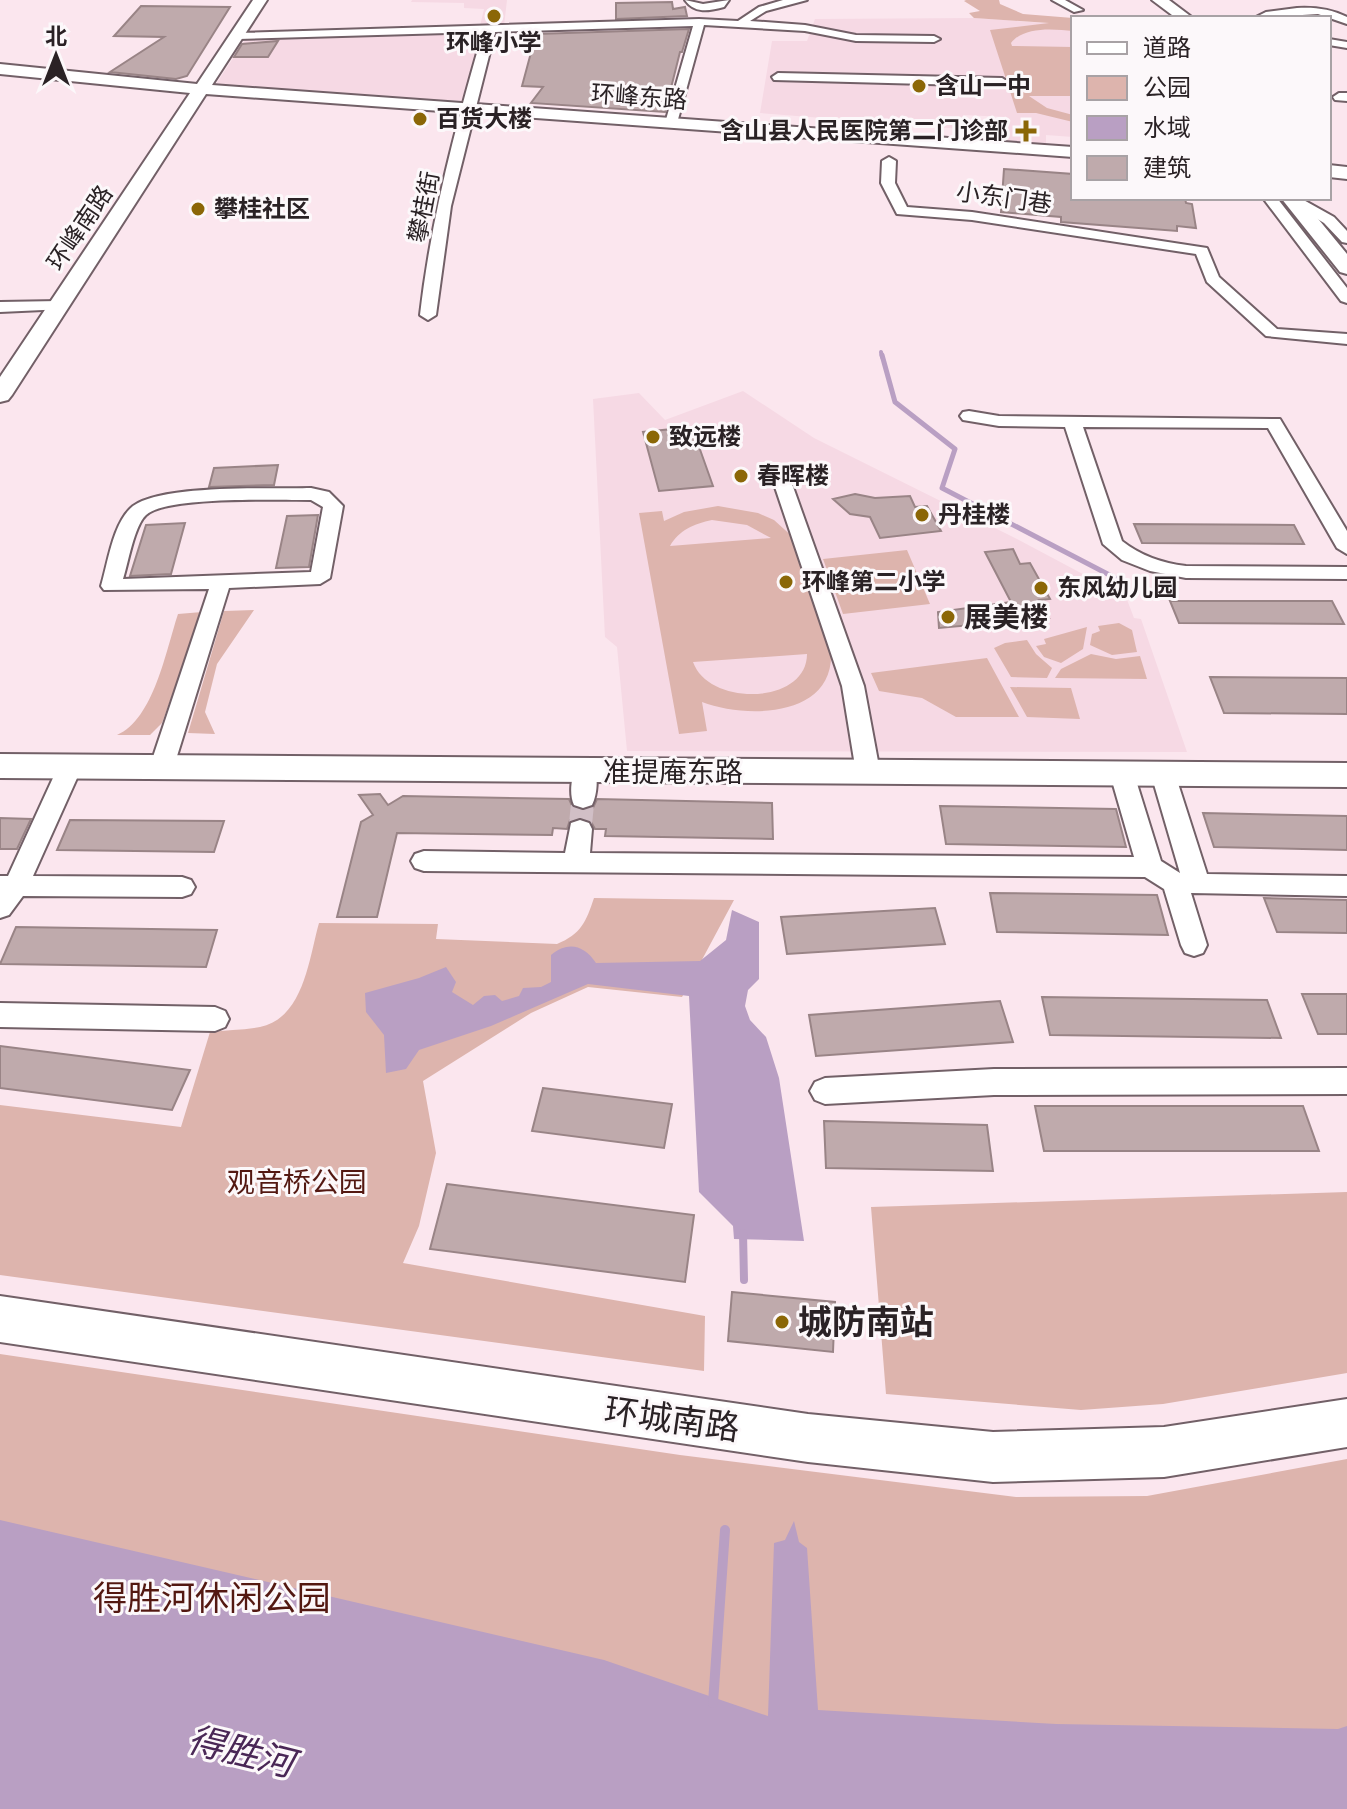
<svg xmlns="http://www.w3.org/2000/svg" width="1347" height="1809" font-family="Montserrat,'Noto Sans SC',sans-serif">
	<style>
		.built { fill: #f6d9e4 }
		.green { fill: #ddb4ad; fill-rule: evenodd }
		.water { fill: #b99fc3 }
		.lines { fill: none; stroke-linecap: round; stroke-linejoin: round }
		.stream-far3 { stroke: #b99fc3; stroke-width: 4 }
		.stream-far2 { stroke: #b99fc3; stroke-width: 5 }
		.stream-far1 { stroke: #b99fc3; stroke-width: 8 }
		.stream { stroke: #b99fc3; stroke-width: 10 }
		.building { fill: #bfaaac; stroke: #998486; stroke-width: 2 }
		.minor-tunnel { stroke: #d1bfc6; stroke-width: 23; stroke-dasharray: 23 12; stroke-linecap: butt }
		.minor-casing { stroke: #726067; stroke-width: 4 }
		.secondary-casing { stroke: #726067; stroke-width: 4 }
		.minor { fill: #fff; fill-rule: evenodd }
		.secondary { fill: #fff; fill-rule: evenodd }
		.poi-dot { fill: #8b6707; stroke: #fcf8fa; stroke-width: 3 }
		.labels { text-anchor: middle; stroke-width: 6; stroke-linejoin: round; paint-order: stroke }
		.far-poi-label { font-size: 24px; font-weight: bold; fill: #2a2225; stroke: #fcf8fa; text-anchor: start }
		.far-street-label { font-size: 24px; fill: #2a2225; stroke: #fcf8fa }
		.poi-label { font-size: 28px; font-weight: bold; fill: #2a2225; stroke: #fcf8fa; text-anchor: start }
		.street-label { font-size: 28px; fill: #2a2225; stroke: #fcf8fa }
		.park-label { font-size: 28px; fill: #531811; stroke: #fcf8fa }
		.near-poi-label { font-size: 34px; font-weight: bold; fill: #2a2225; stroke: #fcf8fa; text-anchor: start }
		.near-street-label { font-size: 34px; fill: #2a2225; stroke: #fcf8fa }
		.near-park-label { font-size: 34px; fill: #531811; stroke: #fcf8fa }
		.near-water-label { font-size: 36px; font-style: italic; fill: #4a2756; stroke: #fcf8fa }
	</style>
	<rect width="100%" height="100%" fill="#fbe6ee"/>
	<!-- built -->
	<path class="built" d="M412,0H507L504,26H480L484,9L464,8V3L411,2Z
		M974,18L1073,25V137L1046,135V146L1006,143V117L963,115L961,129L760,113L772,41H807L815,19Z
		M484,29L461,104L216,84L247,37Z
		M743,391L814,438L1017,539L1126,597L1134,618L1141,619L1187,752L627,751L617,647L605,637L593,399L639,393L665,420Z"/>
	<!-- green -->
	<path class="green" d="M966,0H999L1000,4L1023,14L1073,18V31C1054,29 1024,26 1011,43L1012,46L1073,47V96H1029L1047,108L1073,115V122L1036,113H1017L990,30L1049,23L974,18L969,13L980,11L964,1Z
		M718,506L758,513L774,520L795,539L831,651C835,718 746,719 702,702L707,731L679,734L639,513L662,511L664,521L684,512ZM712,520L747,525L771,538L670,546C679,530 694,524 712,520ZM807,654C807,705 709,707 693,662Z
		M907,550L930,604L843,614L823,559Z
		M254,610L217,664L205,712L215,734L188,733L224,611Z
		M202,612L162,723L150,735H117C154,719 166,650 178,614Z
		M1119,623L1132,630L1137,652L1112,655L1090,645L1092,634L1100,631L1098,626Z
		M1087,627L1083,649L1061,663L1044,657L1036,646L1046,644L1044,639Z
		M1027,640L1036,654L1052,668L1047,678L1011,677L994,648L1005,643Z
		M1091,654L1116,659L1140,656L1147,679L1055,678L1061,669Z
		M987,658L1019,717H956L922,698L879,691L871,673Z
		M1010,687L1071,688L1080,719L1027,717Z
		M594,898L734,900L682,997L588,987L531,1013L423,1081L436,1153L419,1226L403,1263L705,1316L704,1371L0,1275V1105L181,1127L210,1032C226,1030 244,1030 260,1027C304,1018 309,958 319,923L438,924L436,939L557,944C581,934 586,922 594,898Z
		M1347,1192V1373L1163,1404L1081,1410L886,1394L871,1207Z
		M0,1354L680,1455L1016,1497L1147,1496L1347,1459V1809H0Z"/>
	<!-- water -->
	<path class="water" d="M732,910L759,922V979L748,990L745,1006L750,1020L766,1037L779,1078L804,1241L734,1239L733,1226L699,1192L689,996L588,984L491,1026L419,1050L406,1069L386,1073L384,1035L366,1012L365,993L419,978L446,967L456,982L452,992L473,1005L484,996L495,995L502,1001L519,996L523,988L541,987L551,982V955C568,941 584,945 596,963L700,961L726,940Z
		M0,1520L604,1660L768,1716L774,1543L785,1540L794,1521L799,1542L807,1548L818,1710L1056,1724L1338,1729L1347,1726V1809H0Z"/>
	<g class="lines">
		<!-- stream-far3 -->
		<path class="stream-far3" d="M881,352L882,357"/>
		<!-- stream-far2 -->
		<path class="stream-far2" d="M882,355L895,402L955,449L942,488L1123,582"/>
		<!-- stream-far1 -->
		<path class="stream-far1" d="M743,1233L744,1280"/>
		<!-- stream -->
		<path class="stream" d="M713,1703L725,1530"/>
	</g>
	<!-- building -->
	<path class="building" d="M672,2L673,9L685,7L687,16L616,19V3Z
		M141,6L230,7L187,76L176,79L110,72L164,37L114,36Z
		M689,29L682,52H680L665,112L531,103L543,87L522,86L536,34Z
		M278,41L268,57H234L242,44Z
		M1004,169L1073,174V198H1185L1186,203L1192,204L1196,228L1177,226V231L1061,222V217L1001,212Z
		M692,427L713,486L659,491L643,432Z
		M278,465L274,485L209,487L214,468Z
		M855,494L875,498L910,496L915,507L927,506L941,531L880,538L870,517L850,514L833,499Z
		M318,515L309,567L276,568L287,516Z
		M185,523L171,574L130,576L146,525Z
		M1134,524L1294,525L1304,544L1142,543Z
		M1013,549L1020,564L1030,563L1050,599L1039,600L1049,618L939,628L938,612L1011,602L985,552Z
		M1170,601H1332L1344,624L1179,623Z
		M1210,677L1347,678V714L1224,713Z
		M380,794L388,805L403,796L569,799L573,808L582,811L593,808L597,799L772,803L773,839L605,836L606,829H595L590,820L581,817L570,820L567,829L553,828L552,835L397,833L377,917H337L361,822L373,815L359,795Z
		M940,806L1116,809L1126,847L946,844Z
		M1203,813L1347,816V850L1214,847Z
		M0,818L31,819L17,849H0Z
		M70,820L224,821L214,852L57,850Z
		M990,893L1157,895L1168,935L997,932Z
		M1264,898L1347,900V933L1277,932Z
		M935,908L945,944L787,954L781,917Z
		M16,927L217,930L206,967L0,964Z
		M1302,994H1347V1034H1318Z
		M1042,997L1267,1000L1281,1038L1050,1035Z
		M1000,1001L1013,1042L816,1056L809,1015Z
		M0,1046L190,1070L172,1110L0,1088Z
		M543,1088L672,1104L664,1148L532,1131Z
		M1035,1106H1303L1319,1151H1044Z
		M824,1121L987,1125L993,1171L826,1168Z
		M447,1184L694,1215L685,1282L430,1249Z
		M732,1292L835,1302L833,1352L728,1341Z"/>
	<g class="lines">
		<!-- minor-tunnel -->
		<path class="minor-tunnel" d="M580,829L583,799"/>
		<!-- minor casing -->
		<g class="minor-casing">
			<path id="minor" d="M685,0L703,4L729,0L724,7C709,11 695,14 685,0Z
				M783,0H807L766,11L750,21L805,25L856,35L934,36L940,39L934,42L856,41L805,31L704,25L677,123L671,127L665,123L693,26L495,32L451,206L436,315L428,320L420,315C431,218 456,125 483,32L238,39L232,36L238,33L699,19L738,21L759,7Z
				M1052,0H1065L1083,10L1074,12Z
				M1297,8C1315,7 1331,9 1347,17V24L1318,14L1254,18L1266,12Z
				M1329,39L1347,42V48L1329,45Z
				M778,73L1002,78L1008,82L1002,86L774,80L772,77Z
				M1339,93H1347V101L1335,100L1333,97Z
				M889,157L896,161L895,183L907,207L972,212L1207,248L1219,277L1277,329L1347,334V344L1266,336L1207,282L1196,254L972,220L897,214L881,183L882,161Z
				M1263,198H1277L1347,288V303L1341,301Z
				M1300,198L1334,217L1347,231V243L1342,242L1324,223L1285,199Z
				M59,301L67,306L65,309L0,312V302Z
				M969,411L999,416L1280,419L1347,531V554L1337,548L1268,428L1083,427L1122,541C1141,556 1162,563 1186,566L1347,567V579L1186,578L1150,571L1122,560L1103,544L1065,427L999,426L963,420L960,416L963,412Z
				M783,478L792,484L864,686L880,772L876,778L868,780L860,778L856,772L842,686L774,484Z
				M311,488L329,492L343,506L330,578L320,584L229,588L173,769L169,775L161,777L153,775L149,769L209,589L104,590L101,586C108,563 113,522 133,506C163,484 272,489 311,488ZM311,500L323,507L311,572L123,579C128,564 134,526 146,515C166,496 280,500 311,500Z
				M70,759L78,761L82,767L33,876L182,877L191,880L195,887L191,894L182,897L23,896L9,915L0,918V876H8L58,767L62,761Z
				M585,764L593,766C599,776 597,795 592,805L583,808L574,805C569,795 571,776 577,766Z
				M1122,766L1130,768L1134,774L1161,861L1180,873L1151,774L1155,768L1163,766L1171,768L1175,774L1207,874L1347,876V896L1191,893L1207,945L1203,953L1194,956L1185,953L1181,945L1164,889L1145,877L424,871L415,868L411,861L415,854L424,851L565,853L571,823L580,820L589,823L592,829L590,853L1134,857L1110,774L1114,768Z
				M0,1003L215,1007L225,1011L229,1019L225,1027L215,1031L0,1027Z
				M1347,1068V1094L994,1095L825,1104L815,1100L810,1091L815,1082L825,1078L994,1069Z"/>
		</g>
		<!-- secondary casing -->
		<g class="secondary-casing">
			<path id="secondary" d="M253,0H267L212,85L1073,147V157L206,94L12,395L8,400L0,402V377L190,93L0,74V64L197,84Z
				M1152,0H1169L1193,18H1176Z
				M1329,165L1347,167V179L1329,177Z
				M1281,198H1301L1347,254V274L1340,272Z
				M0,754L1347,763V787L0,778Z
				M0,1296L808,1414L993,1432L1164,1427L1347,1399V1447L1164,1477L993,1482L808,1462L0,1342Z"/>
		</g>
		<!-- minor -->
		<use href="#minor" class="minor"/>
		<!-- secondary -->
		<use href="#secondary" class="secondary"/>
	</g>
	<!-- markers -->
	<g class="poi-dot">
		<circle cx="494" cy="16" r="8"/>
		<circle cx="919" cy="86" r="8"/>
		<circle cx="420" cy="119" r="8"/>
		<path d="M1022 119h8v8h8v8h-8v8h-8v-8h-8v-8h8z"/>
		<circle cx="198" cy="209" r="8"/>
		<circle cx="653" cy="437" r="8"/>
		<circle cx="741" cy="476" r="8"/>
		<circle cx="922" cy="515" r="8"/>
		<circle cx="786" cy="582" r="8"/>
		<circle cx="1041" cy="588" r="8"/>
		<circle cx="948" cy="617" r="8"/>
		<circle cx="782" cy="1322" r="8"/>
	</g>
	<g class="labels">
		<!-- far-poi labels -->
		<g class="far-poi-label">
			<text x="494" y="51" text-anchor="middle">环峰小学</text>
			<text x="935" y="94">含山一中</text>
			<text x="436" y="127">百货大楼</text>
			<text x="1008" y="139" text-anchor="end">含山县人民医院第二门诊部</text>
			<text x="214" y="217">攀桂社区</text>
			<text x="669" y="445">致远楼</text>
			<text x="757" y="484">春晖楼</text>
			<text x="938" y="523">丹桂楼</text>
			<text x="802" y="590">环峰第二小学</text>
			<text x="1057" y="596">东风幼儿园</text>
		</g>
		<!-- far-street labels -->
		<g class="far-street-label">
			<text transform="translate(639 97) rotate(4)" y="8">环峰东路</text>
			<text transform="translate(1004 198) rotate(8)" y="8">小东门巷</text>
			<text transform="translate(424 207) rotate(-79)" y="8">攀桂街</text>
			<text transform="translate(80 228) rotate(-56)" y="8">环峰南路</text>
		</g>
		<!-- poi labels -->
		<g class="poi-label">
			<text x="964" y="627">展美楼</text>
		</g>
		<!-- street labels -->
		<g class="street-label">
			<text x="673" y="782">准提庵东路</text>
		</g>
		<!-- park labels -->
		<g class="park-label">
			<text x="297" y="1192">观音桥公园</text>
		</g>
		<!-- near-poi labels -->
		<g class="near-poi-label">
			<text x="798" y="1334">城防南站</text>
		</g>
		<!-- near-street labels -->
		<g class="near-street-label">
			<text transform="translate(672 1419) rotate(8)" y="12">环城南路</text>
		</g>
		<!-- near-park labels -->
		<g class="near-park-label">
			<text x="212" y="1610">得胜河休闲公园</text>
		</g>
		<!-- near-water labels -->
		<g class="near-water-label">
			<text transform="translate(241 1751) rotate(14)" y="13">得胜河</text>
		</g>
	</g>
	<!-- legend -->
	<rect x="1071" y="16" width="260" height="184" fill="#fcf8fa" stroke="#a8a2a5" stroke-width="2"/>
	<rect x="1087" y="42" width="40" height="12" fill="#ffffff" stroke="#a8a2a5" stroke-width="2"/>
	<text x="1143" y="56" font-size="24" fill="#2a2225">道路</text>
	<rect x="1087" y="76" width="40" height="24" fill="#ddb4ad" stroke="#a8a2a5" stroke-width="2"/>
	<text x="1143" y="96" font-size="24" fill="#2a2225">公园</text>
	<rect x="1087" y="116" width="40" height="24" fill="#b99fc3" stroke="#a8a2a5" stroke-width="2"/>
	<text x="1143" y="136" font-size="24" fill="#2a2225">水域</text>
	<rect x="1087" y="156" width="40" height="24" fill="#bfaaac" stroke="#a8a2a5" stroke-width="2"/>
	<text x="1143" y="176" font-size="24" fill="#2a2225">建筑</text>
	<!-- north arrow -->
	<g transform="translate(56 56)" stroke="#fcf8fa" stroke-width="6" paint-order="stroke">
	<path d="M0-6L14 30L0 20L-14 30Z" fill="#2a2225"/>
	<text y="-12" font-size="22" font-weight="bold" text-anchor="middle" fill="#2a2225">北</text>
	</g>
</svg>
